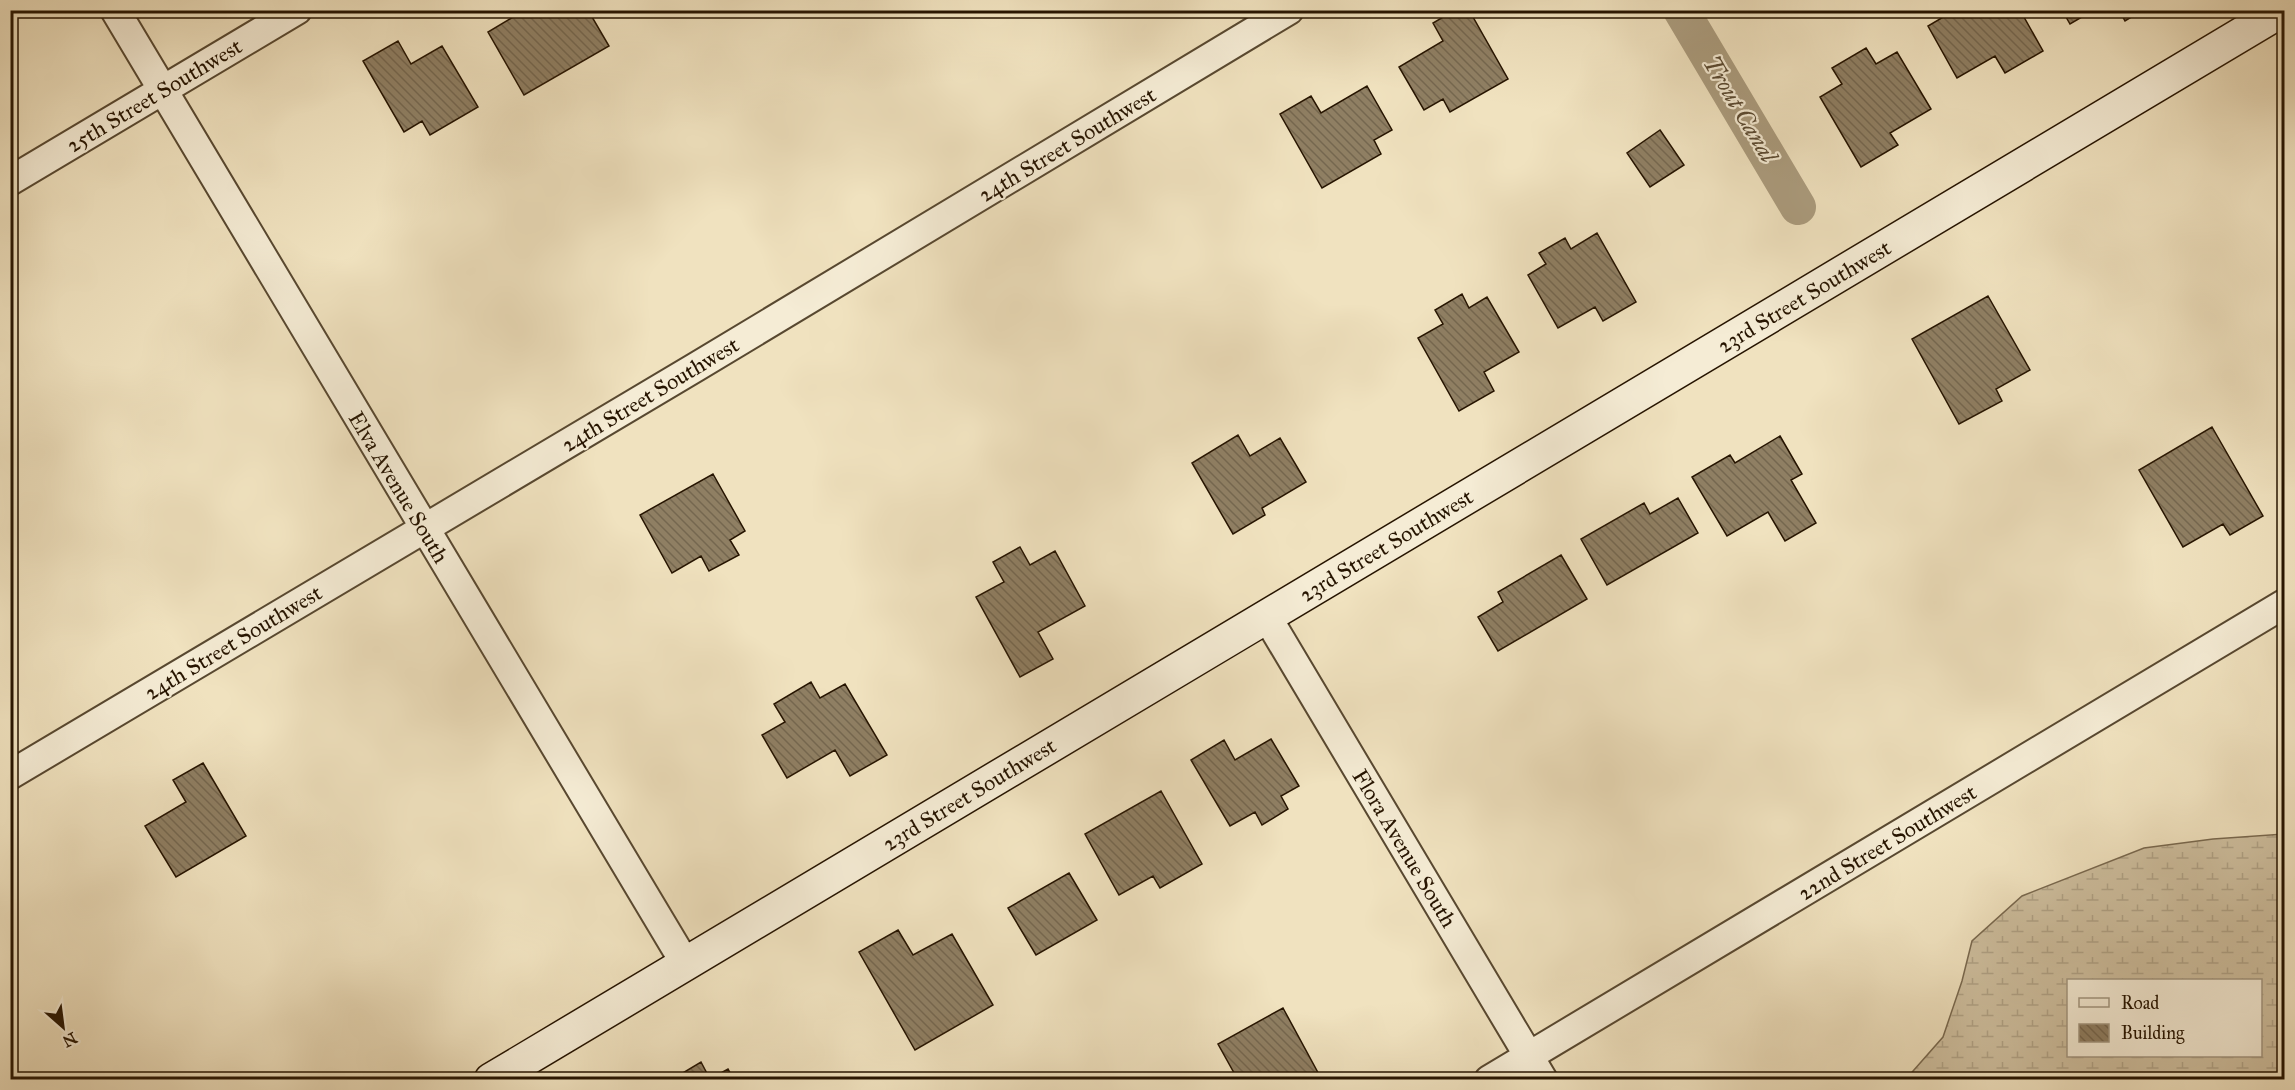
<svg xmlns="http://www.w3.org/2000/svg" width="2295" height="1090" font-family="'IM FELL Great Primer',serif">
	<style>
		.wetland { fill: url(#wetland-marsh); stroke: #7a6a50; stroke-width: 1.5; fill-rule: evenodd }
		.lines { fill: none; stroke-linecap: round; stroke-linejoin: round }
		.canal { stroke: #ab9c7e; stroke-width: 36 }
		.building { fill: url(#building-back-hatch); stroke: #261400; stroke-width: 1.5 }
		.street-casing { stroke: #584830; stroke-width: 32 }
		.secondary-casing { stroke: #261400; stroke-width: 36 }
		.street { stroke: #f5ecd5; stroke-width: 28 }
		.secondary { stroke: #f5ecd5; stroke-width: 33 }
		.labels { text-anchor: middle; stroke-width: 4.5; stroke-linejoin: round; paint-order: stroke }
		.street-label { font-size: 22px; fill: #261400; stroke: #f5ecd5 }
		.water-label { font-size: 24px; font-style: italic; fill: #5b4a32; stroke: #f5ecd5 }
	</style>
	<defs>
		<pattern id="wetland-marsh" width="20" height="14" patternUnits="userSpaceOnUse" patternTransform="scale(1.5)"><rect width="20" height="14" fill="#cebf9f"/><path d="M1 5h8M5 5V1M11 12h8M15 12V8" fill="none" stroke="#b1a387"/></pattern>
		<pattern id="building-back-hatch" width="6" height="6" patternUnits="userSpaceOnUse" patternTransform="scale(1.5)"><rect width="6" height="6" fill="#8f7f63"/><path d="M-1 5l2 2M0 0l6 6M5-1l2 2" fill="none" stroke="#75674f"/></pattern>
	</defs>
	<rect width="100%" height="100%" fill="#f0e2bf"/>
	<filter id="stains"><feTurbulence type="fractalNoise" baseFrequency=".00333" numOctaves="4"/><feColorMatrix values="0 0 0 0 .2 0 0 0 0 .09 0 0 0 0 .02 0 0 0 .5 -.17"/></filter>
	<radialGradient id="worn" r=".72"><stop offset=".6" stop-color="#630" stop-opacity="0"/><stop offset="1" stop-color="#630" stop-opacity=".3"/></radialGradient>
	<!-- wetland -->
	<path class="wetland" d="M2284,834V1079H1906L1943,1037L1962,981L1972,941L2022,896L2144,848L2213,839ZM2068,980H2260V1056H2068Z"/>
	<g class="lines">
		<!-- canal -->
		<path class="canal" d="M1681,10L1798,207"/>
	</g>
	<!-- building -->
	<path class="building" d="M525,10H588L609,46L524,95L488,32Z
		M1455,10H1469L1508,79L1450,112L1443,99L1424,110L1399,67L1443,41L1433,23Z
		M1955,10H2020L2043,51L2005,73L1995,56L1957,78L1928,26Z
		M2062,10H2094L2070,24Z
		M2119,10H2143L2125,21Z
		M398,41L411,64L442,46L478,107L430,135L422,121L404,132L363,61Z
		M1866,48L1876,64L1897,52L1931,109L1890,133L1898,145L1861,167L1820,97L1842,84L1832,68Z
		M1367,86L1392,130L1374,140L1381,154L1322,188L1280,114L1311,96L1321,113Z
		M1660,130L1684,165L1650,187L1627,153Z
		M1597,233L1636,302L1603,321L1595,307L1558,328L1528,275L1546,264L1539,253L1565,238L1571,249Z
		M1462,294L1469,308L1487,297L1519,352L1484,372L1494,391L1459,411L1418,338L1443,324L1435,310Z
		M1988,296L2030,370L1996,389L2002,401L1959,424L1912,339Z
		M2212,427L2263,516L2230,535L2223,524L2183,547L2139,470Z
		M1238,435L1250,456L1280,438L1306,482L1262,508L1265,515L1233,534L1192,463Z
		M1780,436L1802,474L1791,480L1816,523L1785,541L1768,512L1727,536L1692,477L1730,455L1735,463Z
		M713,474L745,531L730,540L739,555L709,571L701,556L672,573L640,515Z
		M1678,498L1698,533L1607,585L1581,539L1644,503L1650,514Z
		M1020,547L1030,565L1055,551L1085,606L1038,632L1053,659L1020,677L976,597L1004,582L993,562Z
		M1561,555L1587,599L1498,651L1478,617L1503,602L1498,592Z
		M811,682L820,698L845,684L887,755L850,776L835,750L787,778L762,735L785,722L774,704Z
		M1271,739L1299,786L1281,796L1288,809L1262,825L1255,812L1230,826L1191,760L1224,740L1235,760Z
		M203,763L246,836L176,877L145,826L186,802L173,780Z
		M1161,791L1202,864L1160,888L1153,876L1119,895L1085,834Z
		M1069,873L1097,920L1036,955L1008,908Z
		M898,930L913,955L952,934L993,1005L915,1050L859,952Z
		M1283,1008L1322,1080H1238L1218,1044Z
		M701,1062L710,1079L728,1069L734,1080H671Z"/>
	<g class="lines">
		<!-- street casing -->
		<g class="street-casing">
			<path id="street" d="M115,10L685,963
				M10,181L297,10
				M1267,617L1543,1080
				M10,775L696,367L1289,10
				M1489,1080L2284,604"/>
		</g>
		<!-- secondary casing -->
		<g class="secondary-casing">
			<path id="secondary" d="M491,1080L2282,10"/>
		</g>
		<!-- street -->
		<use href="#street" class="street"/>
		<!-- secondary -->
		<use href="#secondary" class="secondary"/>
	</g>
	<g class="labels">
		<!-- street labels -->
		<g class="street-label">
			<text transform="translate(154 95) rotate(-31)" y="8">25th Street Southwest</text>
			<text transform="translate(1067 144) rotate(-31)" y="8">24th Street Southwest</text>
			<text transform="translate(1804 296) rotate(-31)" y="8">23rd Street Southwest</text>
			<text transform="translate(650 394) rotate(-31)" y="8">24th Street Southwest</text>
			<text transform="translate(399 487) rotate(59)" y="8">Elva Avenue South</text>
			<text transform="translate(1386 545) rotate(-31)" y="8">23rd Street Southwest</text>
			<text transform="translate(233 642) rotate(-31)" y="8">24th Street Southwest</text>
			<text transform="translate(969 794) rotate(-31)" y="8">23rd Street Southwest</text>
			<text transform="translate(1887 842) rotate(-31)" y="8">22nd Street Southwest</text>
			<text transform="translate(1405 848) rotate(59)" y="8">Flora Avenue South</text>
		</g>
		<!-- water labels -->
		<g class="water-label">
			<text transform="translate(1740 109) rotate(59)" y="8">Trout Canal</text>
		</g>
	</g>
	<!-- margin -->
	<rect width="2295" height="1090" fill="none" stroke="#f0e2bf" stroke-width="36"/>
	<rect x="12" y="12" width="2271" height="1066" fill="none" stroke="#261400" stroke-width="3"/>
	<rect x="18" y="18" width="2259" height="1054" fill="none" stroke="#261400" stroke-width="1.5"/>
	<!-- legend -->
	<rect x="2067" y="979" width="195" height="78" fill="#f5ecd5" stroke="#a29680" stroke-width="1.5"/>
	<rect x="2079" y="998" width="30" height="9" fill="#f5ecd5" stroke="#a29680" stroke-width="1.5"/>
	<text x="2121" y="1009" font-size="18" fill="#261400">Road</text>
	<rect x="2079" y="1024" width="30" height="18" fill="url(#building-back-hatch)" stroke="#a29680" stroke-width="1.5"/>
	<text x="2121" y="1039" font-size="18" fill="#261400">Building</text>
	<!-- north arrow -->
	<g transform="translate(63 1027) rotate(152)" stroke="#f5ecd5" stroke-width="4.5" paint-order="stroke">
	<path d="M0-4.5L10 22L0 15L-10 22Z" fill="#261400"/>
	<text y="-9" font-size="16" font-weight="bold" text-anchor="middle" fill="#261400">N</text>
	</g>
	<rect width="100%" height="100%" filter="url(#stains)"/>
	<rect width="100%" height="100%" fill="url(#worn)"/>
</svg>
